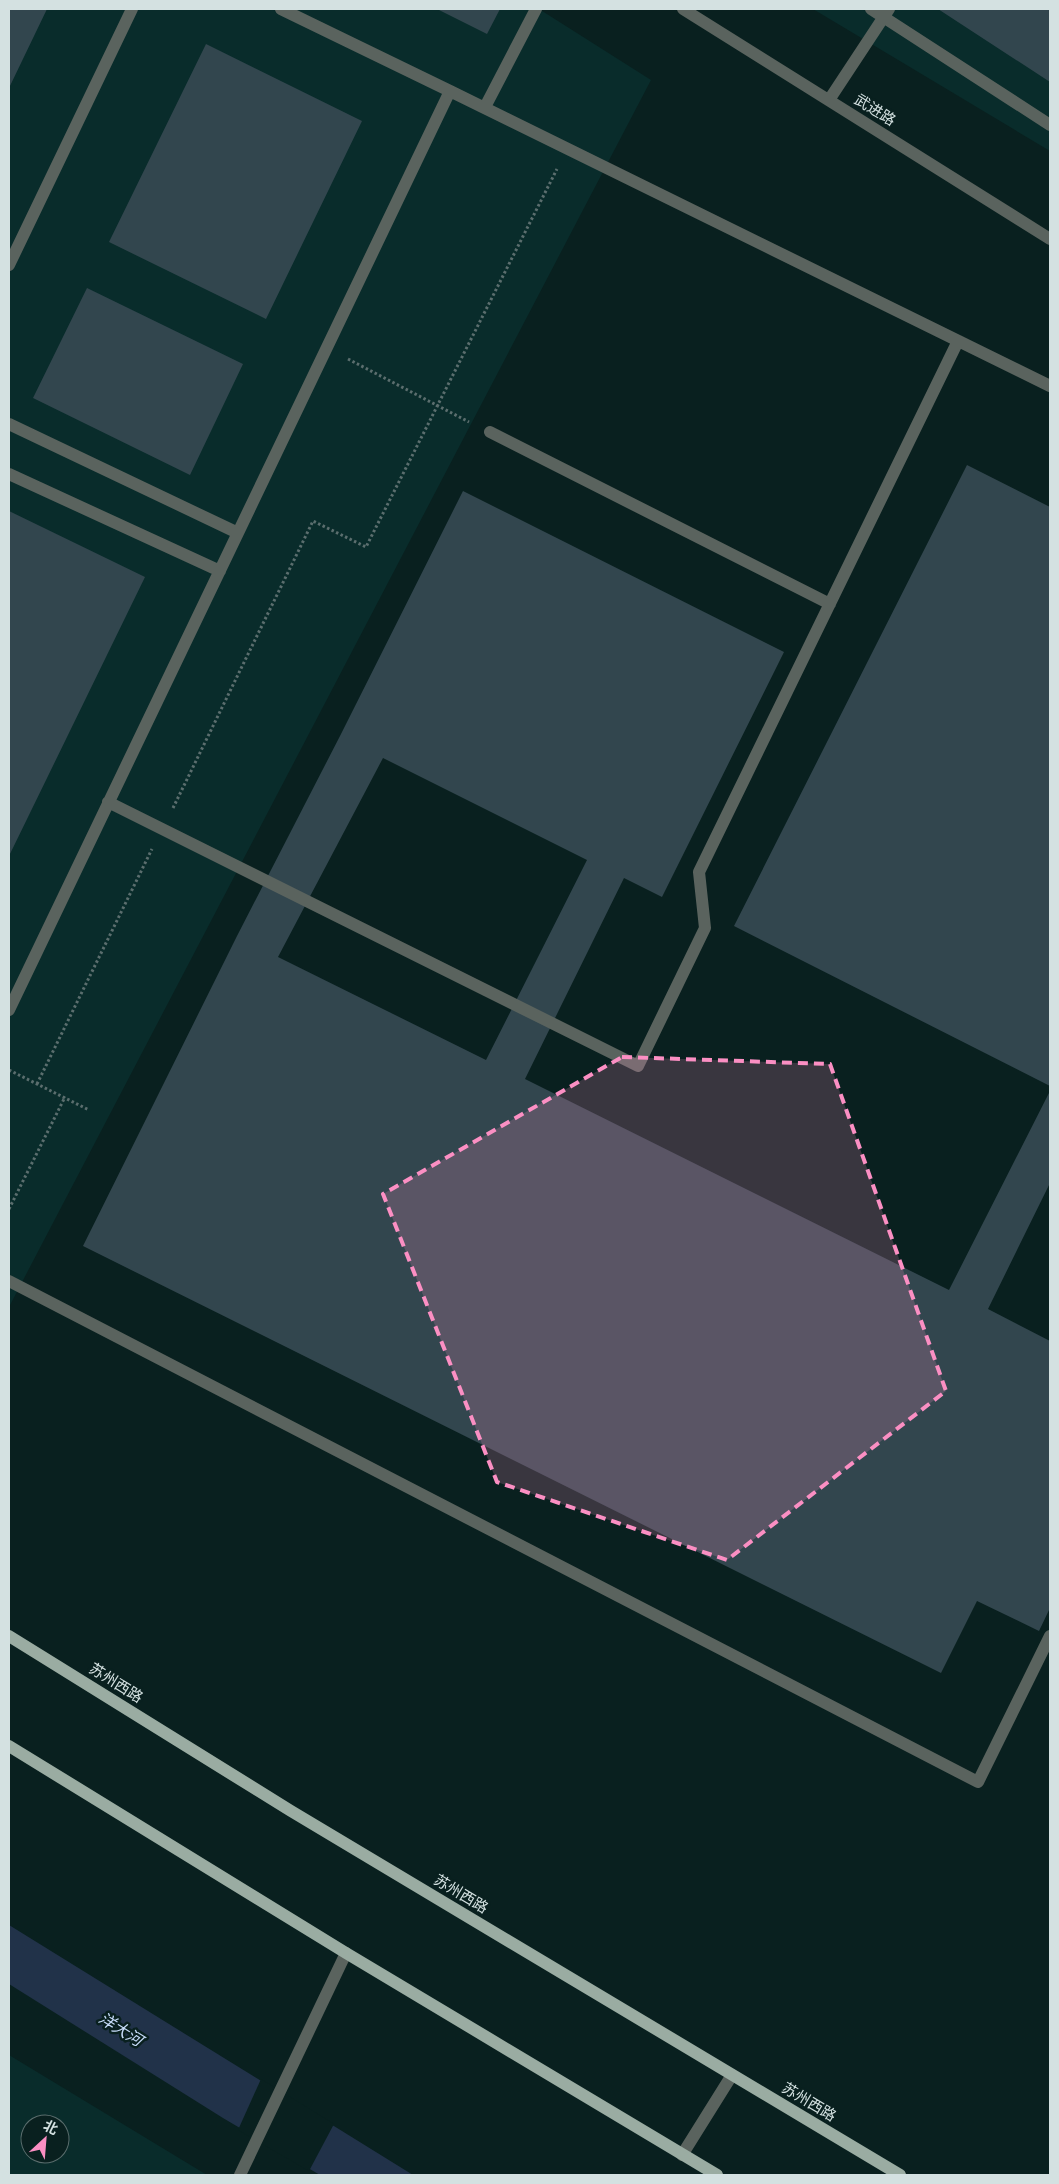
<svg xmlns="http://www.w3.org/2000/svg" width="1059" height="2184" font-family="'Titillium Web','Noto Sans SC',sans-serif">
	<style>
		.built { fill: #092c2b; fill-rule: evenodd }
		.water { fill: #213249 }
		.pier { fill: #09201f }
		.building { fill: #32464e; fill-rule: evenodd }
		.lines { fill: none; stroke-linecap: round; stroke-linejoin: round }
		.path { stroke: #5b6e6e; stroke-width: 3; stroke-dasharray: 2.5 2.5; stroke-linecap: butt }
		.minor { stroke: #5a635e; stroke-width: 12 }
		.major { stroke: #9aaca2; stroke-width: 12 }
		.marked { fill: #fb8fc3; fill-opacity: 0.2; stroke: #fb8fc3; stroke-width: 4; stroke-dasharray: 10 6; stroke-linejoin: round }
		.labels { text-anchor: middle; stroke-width: 5; stroke-linejoin: round; paint-order: stroke }
		.street-label { font-size: 15px; fill: #d4e1e1; stroke: #09201f }
		.water-label { font-size: 16px; font-style: italic; fill: #c6dbf8; stroke: #09201f }
	</style>
	<rect width="100%" height="100%" fill="#09201f"/>
	<!-- built -->
	<path class="built" d="M9,9H539L651,80L9,1307Z
		M813,9H1050V151Z
		M9,2055L207,2175H9ZM30,2124H60V2154H30Z"/>
	<!-- water -->
	<path class="water" d="M9,1925L413,2175H320L223,2118L9,1984Z"/>
	<!-- pier -->
	<path class="pier" d="M261,2079L334,2124L309,2171L238,2130Z"/>
	<!-- building -->
	<path class="building" d="M9,9H47L9,88Z
		M437,9H500L487,34Z
		M938,9H1050V82Z
		M206,44L362,121L266,319L109,242Z
		M87,288L243,364L190,475L33,398Z
		M967,465L1050,507V1086L734,926Z
		M463,491L784,652L662,897L624,878L525,1079L949,1290L1050,1091V1183L988,1309L1050,1341V1608L1039,1631L977,1601L941,1673L83,1246L237,936L340,736ZM383,758L587,860L486,1060L278,957Z
		M9,511L145,577L9,856Z"/>
	<g class="lines">
		<!-- path -->
		<path class="path" d="M348,359L469,422
			M173,808L313,521L366,547L557,169
			M9,1070L89,1110
			M37,1084L152,849
			M9,1209L65,1097"/>
		<!-- minor -->
		<path class="minor" d="M683,9L1050,239
			M871,9L1050,125
			M450,91L1050,386
			M829,100L889,9
			M485,107L536,9
			M9,265L132,9
			M9,424L238,533
			M490,432L830,604
			M9,474L220,571
			M108,802L638,1066L705,928L699,872L958,341
			M9,1010L450,91L281,9
			M9,1281L978,1782L1050,1636
			M682,2155L732,2075
			M240,2175L346,1953"/>
		<!-- major -->
		<path class="major" d="M9,1636L291,1811L900,2175
			M9,1746L346,1953L717,2175"/>
	</g>
	<!-- marked area -->
	<path class="marked" d="M622,1057L830,1064L946,1391L727,1560L497,1482L383,1194Z"/>
	<g class="labels">
		<!-- street labels -->
		<g class="street-label">
			<text transform="translate(875 110) rotate(32)" y="5">武进路</text>
			<text transform="translate(116 1683) rotate(32)" y="5">苏州西路</text>
			<text transform="translate(461 1894) rotate(31)" y="5">苏州西路</text>
			<text transform="translate(809 2102) rotate(31)" y="5">苏州西路</text>
		</g>
		<!-- water labels -->
		<g class="water-label">
			<text transform="translate(121 2029) rotate(32)" y="6">洋大河</text>
		</g>
	</g>
	<!-- border -->
	<rect width="1059" height="2184" fill="none" stroke="#d4e1e1" stroke-width="20"/>
	<!-- north arrow -->
	<g transform="translate(45 2139) rotate(26)"><circle r="24" fill="#09201f" stroke="#5a6d6d"/>
	<path d="M0-4L9 19L0 12L-9 19Z" fill="#fb8fc3"/>
	<text y="-8" font-size="14" font-weight="bold" text-anchor="middle" fill="#d4e1e1">北</text>
	</g>
</svg>
